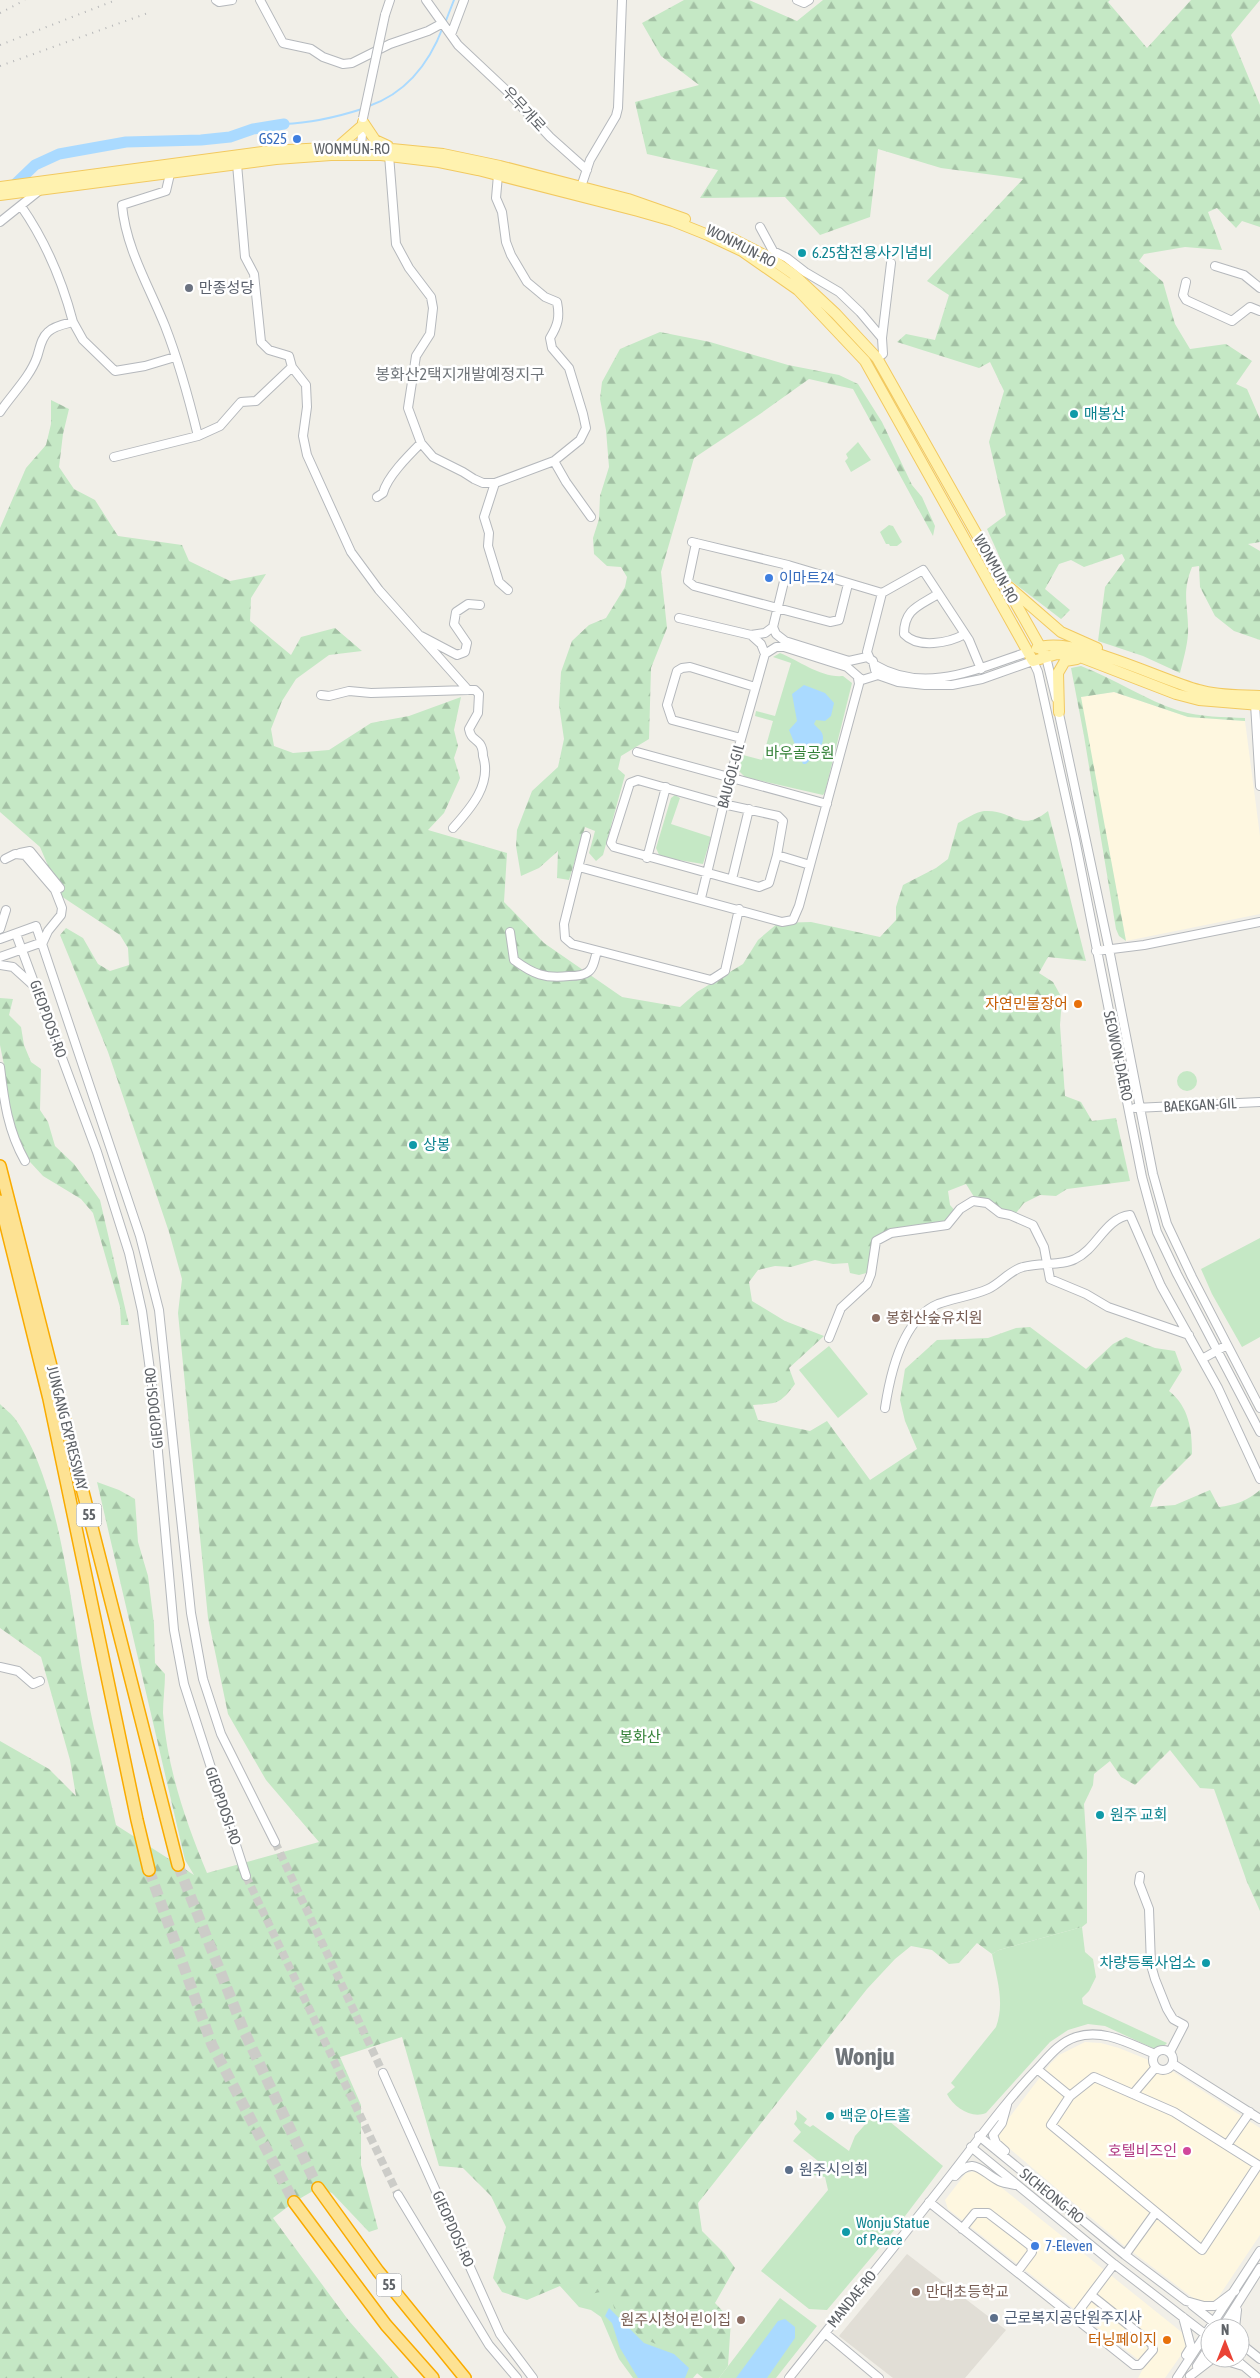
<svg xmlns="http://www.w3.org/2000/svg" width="1260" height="2378" font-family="'Asap Condensed','Noto Sans KR',sans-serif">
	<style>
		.commercial { fill: #fef7e0 }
		.education { fill: #e1ded6 }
		.green { fill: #c5e8c5 }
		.forest { fill: url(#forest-firs) }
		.water { fill: #aadaff }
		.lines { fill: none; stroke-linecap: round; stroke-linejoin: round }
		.stream { stroke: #aadaff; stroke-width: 2 }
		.river { stroke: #aadaff; stroke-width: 11 }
		.minor-tunnel { stroke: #ccccc8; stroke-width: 8; stroke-dasharray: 8 4; stroke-linecap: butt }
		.highway-tunnel { stroke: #ccccc8; stroke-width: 11; stroke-dasharray: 11 5.5; stroke-linecap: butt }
		.minor-casing { stroke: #b5b8bc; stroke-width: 10 }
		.major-casing { stroke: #f2c960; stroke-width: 12 }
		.highway-casing { stroke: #f9ab00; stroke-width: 14 }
		.minor { stroke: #fff; stroke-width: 8 }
		.major { stroke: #fff2af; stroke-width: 10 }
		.highway { stroke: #fde293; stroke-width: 11 }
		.rail { stroke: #b6b7b8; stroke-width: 2; stroke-dasharray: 1 6; stroke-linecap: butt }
		.minor-bridge-casing { stroke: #b5b8bc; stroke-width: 10; stroke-linecap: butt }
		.minor-bridge { stroke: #fff; stroke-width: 8 }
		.shop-dot { fill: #3f7fe0; stroke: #fff; stroke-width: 2 }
		.culture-dot { fill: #0f9aa8; stroke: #fff; stroke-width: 2 }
		.worship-dot { fill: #6b7280; stroke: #fff; stroke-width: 2 }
		.food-dot { fill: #e8710a; stroke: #fff; stroke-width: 2 }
		.education-dot { fill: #8d6e63; stroke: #fff; stroke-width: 2 }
		.hotel-dot { fill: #d1479c; stroke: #fff; stroke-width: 2 }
		.service-dot { fill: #5c6f8a; stroke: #fff; stroke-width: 2 }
		.labels { text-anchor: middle; stroke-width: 5; stroke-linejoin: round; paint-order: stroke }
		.shield { fill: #fff; stroke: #8f9295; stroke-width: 1 }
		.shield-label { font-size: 14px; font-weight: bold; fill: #5f6368 }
		.street-label { font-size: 15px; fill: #5f6368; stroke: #fff }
		.shop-label { font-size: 15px; fill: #366cbe; stroke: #fff; text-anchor: start }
		.culture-label { font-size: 15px; fill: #0d838f; stroke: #fff; text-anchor: start }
		.worship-label { font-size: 15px; fill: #5b616d; stroke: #fff; text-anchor: start }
		.park-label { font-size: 15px; fill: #348238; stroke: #fff }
		.food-label { font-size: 15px; fill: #c56008; stroke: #fff; text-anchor: end }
		.education-label { font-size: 15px; fill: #785e54; stroke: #fff; text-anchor: start }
		.hotel-label { font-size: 15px; fill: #b23c85; stroke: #fff; text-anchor: end }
		.service-label { font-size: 15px; fill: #4e5e75; stroke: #fff; text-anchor: start }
		.neighbourhood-label { font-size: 16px; fill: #70757a; stroke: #fff }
		.town-label { font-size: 25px; font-weight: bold; fill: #70757a; stroke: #fff }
	</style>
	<defs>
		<pattern id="forest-firs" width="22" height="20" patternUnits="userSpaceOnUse" patternTransform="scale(1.25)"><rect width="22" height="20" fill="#c5e8c5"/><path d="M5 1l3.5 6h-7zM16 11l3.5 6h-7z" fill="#a3c0a4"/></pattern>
	</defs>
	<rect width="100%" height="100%" fill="#f1efe8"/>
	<!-- commercial -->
	<path class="commercial" d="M1114,692L1188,717L1245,721L1260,836V914L1126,941L1080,697Z
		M1085,2042L1101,2043L1119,2048L1151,2061L1161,2068L1169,2069L1260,2128V2235L1215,2302L1201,2304L1122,2244L997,2138L996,2135L1050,2064L1059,2055Z
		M976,2171L982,2172L1184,2334L1186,2348L1165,2378H1138L1145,2365L948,2209L945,2200L966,2173Z"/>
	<!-- education -->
	<path class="education" d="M907,2254L1006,2330L965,2378H893L839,2336Z"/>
	<!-- green -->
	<path class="green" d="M858,442L871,460L851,472L845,461L848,458L846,454Z
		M889,525L893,526L902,542L897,546H890L889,544H886L880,532Z
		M780,653C800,661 821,678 843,676L852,683L825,792L823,795L745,777L738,770L743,755L762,760L773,721L755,716L756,711L775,716L791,663L773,657Z
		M675,795L680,798L671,824L711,837L703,864L660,857L656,848L671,798Z
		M1177 1081a10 10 0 1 1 20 0a10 10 0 1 1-20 0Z
		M1260,1238V1337L1242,1347L1212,1294L1201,1269Z
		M829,1346L868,1394L838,1418L799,1370Z
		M1082,1927L1085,1952L1093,1959L1096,1977L1089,1991L1082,1998L1083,2004L1167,2043L1159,2051L1105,2026L1088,2024L1068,2030L1050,2042L986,2113C972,2119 954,2108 947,2094L955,2087L951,2083L996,2027C1005,2003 997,1979 992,1954L999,1950Z
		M796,2110L807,2119L804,2123L810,2127L813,2125L849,2151L855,2136L877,2111L943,2166L896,2228L827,2310L809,2309L761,2271L828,2190L825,2177L813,2175L818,2161L793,2141L801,2132L794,2124L797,2119Z
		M581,2269L699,2371L693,2378H633L619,2359L601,2317L591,2310L579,2307L560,2286Z
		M780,2298L817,2326L776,2378H719Z"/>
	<!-- forest -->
	<path class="forest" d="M684,0H749L797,21L823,0H1110L1108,2L1147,48L1191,0H1260L1231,35L1260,105V227L1242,221L1236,228L1217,208L1208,212L1222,250L1185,247L1144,254L1139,261L1163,282L1175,324L1190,349L1226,344L1252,361L1236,384L1247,389L1260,419V542L1248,544L1260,551V640L1234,631L1215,616L1200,587L1199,566L1192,567C1181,594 1189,608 1188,634C1187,647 1183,661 1180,673L1143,656L1098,641L1105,587L1125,560L1122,554L1084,567L1071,560L1059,564L1045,589L1070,610L1061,619L1010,580L987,529L1006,515L989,442L1004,391L990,362L979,368L897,342L906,334L935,340L949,295L927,281L1023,179L941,168L878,149L870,217L820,235L785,197L700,198L718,170L647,154L635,102L699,85L661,56L642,23Z
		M660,332L710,342L788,365L839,375L858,384L882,422L912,485L922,497L935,526L933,536L853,389L809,379L760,414L694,458L661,572L667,628L651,668L649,739L621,756L618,769L625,775L603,855L596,861L589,853L595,831L585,827L569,880L557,878L558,851L539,868L521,876L516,846L517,830L532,791L558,767L564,739L559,705L561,672L572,641L589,625L606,618L625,587L627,577L621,567L607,566L594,554L593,538L599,519L600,496L609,467L606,430L600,399L602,382L620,349Z
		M51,400L69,409L63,434L59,467L74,489L95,500L118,536L182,545L189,561L230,581L266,574L251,598L250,621L291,655L301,637L335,628L362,651L329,655L296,679L282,701L271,729L274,746L293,753L329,750L371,723L409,716L461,697L454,730L458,746L454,758L460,778L444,813L428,830L507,853L504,902L544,943L622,997L680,1007L697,992L743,964L758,940L778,923L811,922L880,937L896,920V907L903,885L936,868L948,859L958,823C966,819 975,812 984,811C1014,809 1019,834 1048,811L1086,961L1048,957L1039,973L1053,982L1062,998L1060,1025L1065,1096L1081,1102L1092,1121L1116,1118L1130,1181L1067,1189L1056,1196L1040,1195L1024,1203L1016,1213L1001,1211L976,1200L966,1184L948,1191L950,1205L957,1213L946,1224L878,1239L870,1272L859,1275L850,1273L848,1263L833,1264L815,1260L791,1267L775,1266L758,1270L749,1282L752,1301L785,1321L824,1336L789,1368L795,1384C779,1405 778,1403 753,1405L758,1420L810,1431L827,1421L870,1480L917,1449L905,1421L900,1400L905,1369L937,1340L988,1338L1016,1328L1030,1327L1086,1369L1113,1344L1126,1337L1155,1348L1175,1351L1182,1370L1169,1391C1189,1407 1192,1429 1192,1454L1157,1489L1150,1507L1175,1505L1210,1490L1219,1507C1235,1505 1247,1501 1260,1490V1911L1247,1882L1214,1789L1200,1788L1170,1750L1135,1785L1121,1777L1110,1761L1094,1774L1093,1785L1084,1804L1087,1851V1923L1082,1927L999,1950L992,1954L977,1943L959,1963L949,1964L932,1950L911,1946L895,1959L867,1989L698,2203L702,2231L725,2254L735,2268L715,2303L731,2320L728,2366L719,2378H703L667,2349L640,2337L614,2308L612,2299L605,2291L591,2294L560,2286L527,2300L502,2292L493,2278L506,2227L491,2196L463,2168L439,2166L402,2037L340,2057L361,2105V2165L378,2229L369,2232L332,2193L318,2188L294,2202L273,2218L349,2321L399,2378H0V1741L49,1769L76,1796L70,1760L41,1657L0,1628V1404C5,1409 12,1414 16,1420C59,1482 70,1598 83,1673C92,1724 105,1775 116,1825L194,1875L185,1860L97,1482L119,1490L135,1499L138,1542L148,1576L154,1624L155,1663L165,1674C165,1687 163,1700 163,1713C167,1767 186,1823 207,1873L319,1842L266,1780L228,1714L208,1618L178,1313L182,1279L169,1232L108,1052L60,935L66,928L83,938L98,964L110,971L129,965L128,948L120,935L61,896L40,847L0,812V528L26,468L46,445L51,424Z
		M1081,666C1115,679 1145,700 1180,711C1200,717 1224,717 1245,718V721L1188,717L1114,692L1081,697L1126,941L1119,936L1116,929L1084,736L1071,668Z
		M0,998L13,999L9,1015L21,1027L24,1045L31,1062L41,1069L40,1110L48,1122L55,1146L74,1164L100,1200L129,1325H121L120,1307L93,1213L81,1199L43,1176L19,1150L4,1094L5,1070L0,1045Z"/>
	<!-- water -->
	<path class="water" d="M804,685L825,693L834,703L831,716L825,721L816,720L814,724C816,727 820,729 822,733C827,744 813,757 806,764H803L789,730L797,721L792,694Z
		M609,2308L644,2343L674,2354L689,2368L685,2378H638L620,2348L612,2323L605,2316Z
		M785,2319L795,2327V2338L767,2378H736L778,2321Z"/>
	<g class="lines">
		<!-- stream -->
		<path class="stream" d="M445,23L454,0
			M369,106C406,93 429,64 443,27
			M284,124C310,123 337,117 362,109"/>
		<!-- river -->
		<path class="river" d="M9,190L35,165L59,154L126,142L201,140L230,137L253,129L284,124"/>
		<!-- minor-tunnel -->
		<path class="minor-tunnel" d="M275,1842L383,2073
			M246,1876L398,2195"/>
		<!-- highway-tunnel -->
		<path class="highway-tunnel" d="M178,1865L244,2031L318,2188
			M149,1870L212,2045L294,2202"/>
		<!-- minor casing -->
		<g class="minor-casing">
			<path id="minor" d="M216,0L219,2L232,0
				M260,0L283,43L311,49L323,57L343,64L352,63L390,44L428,31L441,24
				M426,0L458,45L507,91L550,137L587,170
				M797,0L804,3L809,0
				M385,15L390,0
				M452,32L464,0
				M361,146L363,123
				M389,155L396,244L409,268L431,297L433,308L430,334L416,356L408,408L421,443L433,457L463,472L474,479L483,483H495L554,461L580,440L586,428L583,414L569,368L552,348L550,338C558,325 560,317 557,302L545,297L527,282L511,255L506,242L502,212L496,198L498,175
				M237,164L245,257L254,274L261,342L269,350L289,356L292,367L306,385L307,407L303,436L307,455L351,552L379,590L468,690
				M170,174L166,191L122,205C126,249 149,286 165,326C179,362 189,399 198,436
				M581,187L590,160L616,116L618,108L622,0
				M21,206C46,242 62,280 73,322
				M0,222L40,190
				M760,227L773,251L787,258L805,272L839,292L860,312L882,338L883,354L877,358
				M1215,266L1244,275L1260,288
				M1186,282L1183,295L1186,300L1232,321L1250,307L1260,311
				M882,338L891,263
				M0,412C12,394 30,377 37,357C40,348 41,338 48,332C54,326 65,324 73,322L83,340L115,371L145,366L175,357
				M114,457L198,436L220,426L241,402L256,401L292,367
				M554,461L566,482L591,517
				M495,483L484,517L489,533L488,546L499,582L508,590
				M377,497L383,493C387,477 408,456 421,443
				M692,542L788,565L882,593L923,570L969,640L981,669
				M696,543L688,581L694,586L830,622L839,620L848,584
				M938,594C919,606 904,609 904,634C918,649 949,643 965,634
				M679,618L751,635L765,633L773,627
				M773,627L776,634L785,641L849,661L867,657L873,661L875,670
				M773,627L788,565
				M751,635L761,644L765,654
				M421,636L457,655L465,652L467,643L454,624L456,612L468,604L480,605
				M765,654L776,647H784L847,667L862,680L878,675L898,682L925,685H952L982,679L1033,661L1038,672L1075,839L1142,1177L1157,1232L1177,1274L1260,1432
				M1046,657L1056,698
				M870,659L867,652L882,593
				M875,665C925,695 979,668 1028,652
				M321,695L329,696L349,691L371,693L468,690H475L479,694L478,713L469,729C471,739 475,738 480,744C482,747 483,752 483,756C492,784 471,808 453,828
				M1255,704L1260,786
				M1058,709L1109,949L1153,1174L1167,1224L1192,1277L1260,1408
				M741,738L672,720L667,705L677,671L682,668L690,667L755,687
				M637,752L827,804
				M638,780L723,804L778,816L783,821L777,855L769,883L759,887L614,847L611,843L630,783Z
				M586,836L564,924L565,938L572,944L711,980L725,971L739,909
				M20,853L30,851L60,888
				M777,855L810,865
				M647,858L666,787
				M5,859L15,854L25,855L55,890L62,908L61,915L48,931L43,942
				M579,867L782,922L793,920L799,906L859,684L858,678
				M732,879L749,809
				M701,898L730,778L765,654
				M36,926L140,1236L159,1310L191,1613L203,1679L221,1734L275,1842
				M0,929L6,910
				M510,932L514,960C533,974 545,979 569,976C575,976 583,976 588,972C594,968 595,957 597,951
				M16,934L97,1152L129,1253L142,1311L152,1385L174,1630L184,1684L246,1876
				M0,939L36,926
				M1096,951L1144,945L1260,922
				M0,957L43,942
				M0,965L13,967L34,986
				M0,1067C4,1101 8,1131 25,1161
				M1135,1108L1260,1102
				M829,1338L841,1308L867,1284L871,1274L876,1241L891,1233L947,1225L960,1209L973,1201L987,1203L1000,1213L1010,1215L1033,1225L1044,1247L1050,1279L1086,1294L1108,1307L1189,1335
				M1202,1359L1227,1345
				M885,1408C890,1375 902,1319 938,1304C954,1298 972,1296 988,1289C1001,1283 1010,1270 1023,1267C1040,1262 1062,1266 1075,1259C1097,1249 1105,1218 1130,1215L1161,1286L1218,1388L1260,1479
				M0,1667L18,1671L33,1684L40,1681
				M1140,1876L1139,1883L1149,1909L1151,1965L1155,1979L1167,2009L1173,2019L1184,2025L1170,2052
				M1153 2060a10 10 0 1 1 20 0a10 10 0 1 1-20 0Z
				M1173,2064L1260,2119
				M1037,2069L1070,2096L1051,2125L1202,2250L1258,2165L1174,2112L1094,2077L1070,2096
				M383,2073L500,2334L533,2378
				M1133,2094L1156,2067
				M979,2136L1125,2255L1186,2301L1204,2306H1215L1235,2291
				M1227,2145L1250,2112
				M971,2147L1114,2264L1210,2338
				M1005,2151L996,2143L993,2135L1002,2123L1007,2105
				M955,2176C974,2155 981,2172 999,2181C1004,2183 1010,2184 1015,2185
				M398,2195L489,2345L517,2378
				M929,2202L1134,2365H1140L1153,2350L1152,2344L1091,2295
				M962,2229L975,2213H988L1031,2246L1032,2252L1017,2272
				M1125,2255L1156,2212
				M1192,2305L1221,2328
				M1074,2317L1114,2264
				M1183,2317L1191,2347L1186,2355
				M1222,2328L1260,2268
				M1235,2328L1237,2310
				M825,2333L879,2378
				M1240,2343L1260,2359
				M1240,2363L1258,2378
				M1197,2366L1210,2346
				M1190,2376L1212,2359H1220L1243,2366
				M789,2378C840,2314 892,2250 943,2185C974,2146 1003,2104 1038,2068C1049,2056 1060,2042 1076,2037C1103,2028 1130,2044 1155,2054
				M1177,2378L1260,2251"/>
		</g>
		<!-- major casing -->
		<g class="major-casing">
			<path id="major" d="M363,122L375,140L388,146
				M339,146L363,125
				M0,187L270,151L361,146L443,154L500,166L628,199L685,219
				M0,195L276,159L331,155H381L439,162L478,170L638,211L673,221L708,235L742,251L798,290L865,361L1033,661L1057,654L1075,655L1176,694L1199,700L1260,705
				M731,238L770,258L793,274L836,314L877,358L1046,657
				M1009,587L1061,632L1097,648
				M1037,648C1072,634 1160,680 1199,690C1218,696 1240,695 1260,696
				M1059,712L1058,673L1065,661L1077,659"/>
		</g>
		<!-- highway casing -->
		<g class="highway-casing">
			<path id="highway" d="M0,1166L178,1865
				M0,1201L49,1399L137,1820L149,1870
				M318,2188L378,2271L465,2378
				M294,2202L386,2325L433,2378"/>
		</g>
		<!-- minor -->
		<use href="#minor" class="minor"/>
		<!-- major -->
		<use href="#major" class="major"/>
		<!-- highway -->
		<use href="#highway" class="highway"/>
		<!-- rail -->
		<path class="rail" d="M0,13L25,0
			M0,45L116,0
			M0,66L148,13"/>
		<!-- minor-bridge casing -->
		<g class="minor-bridge-casing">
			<path id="minor-bridge" d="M363,118L385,15"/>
		</g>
		<!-- minor-bridge -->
		<use href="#minor-bridge" class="minor-bridge"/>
	</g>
	<!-- markers -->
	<g class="shop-dot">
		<circle cx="297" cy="139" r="5"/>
		<circle cx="769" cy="578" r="5"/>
		<circle cx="1035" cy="2246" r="5"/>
	</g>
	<g class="culture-dot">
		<circle cx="802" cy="253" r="5"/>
		<circle cx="1074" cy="414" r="5"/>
		<circle cx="413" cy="1145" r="5"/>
		<circle cx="1100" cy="1815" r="5"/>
		<circle cx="1206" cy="1963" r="5"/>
		<circle cx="830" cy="2116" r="5"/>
		<circle cx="846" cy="2232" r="5"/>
	</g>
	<circle class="worship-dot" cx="189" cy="288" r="5"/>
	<g class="food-dot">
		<circle cx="1078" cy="1004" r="5"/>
		<circle cx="1167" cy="2340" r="5"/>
	</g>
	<g class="education-dot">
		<circle cx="876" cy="1318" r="5"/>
		<circle cx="916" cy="2292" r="5"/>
		<circle cx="741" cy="2320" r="5"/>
	</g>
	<circle class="hotel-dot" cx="1187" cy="2151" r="5"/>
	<g class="service-dot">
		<circle cx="789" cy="2170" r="5"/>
		<circle cx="994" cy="2318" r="5"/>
	</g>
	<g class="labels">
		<!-- shield labels -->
		<g class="shield">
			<rect x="76.5" y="1503.5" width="25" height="23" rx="4"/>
			<rect x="376.5" y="2273.5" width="25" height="23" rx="4"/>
		</g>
		<g class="shield-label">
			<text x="89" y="1520">55</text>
			<text x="389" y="2290">55</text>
		</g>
		<!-- street labels -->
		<g class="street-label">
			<text transform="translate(524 109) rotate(47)" y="5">우무개로</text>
			<text x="352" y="154">WONMUN-RO</text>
			<text transform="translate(741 246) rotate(27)" y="5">WONMUN-RO</text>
			<text transform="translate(996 569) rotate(61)" y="5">WONMUN-RO</text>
			<text transform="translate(731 776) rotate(-75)" y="5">BAUGOL-GIL</text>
			<text transform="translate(48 1019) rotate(70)" y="5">GIEOPDOSI-RO</text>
			<text transform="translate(1118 1056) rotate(78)" y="5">SEOWON-DAERO</text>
			<text transform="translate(1200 1105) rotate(-3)" y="5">BAEKGAN-GIL</text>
			<text transform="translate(154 1408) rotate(-96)" y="5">GIEOPDOSI-RO</text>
			<text transform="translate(67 1428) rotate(76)" y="5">JUNGANG EXPRESSWAY</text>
			<text transform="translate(223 1806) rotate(71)" y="5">GIEOPDOSI-RO</text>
			<text transform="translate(1052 2196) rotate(39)" y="5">SICHEONG-RO</text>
			<text transform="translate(453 2229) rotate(66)" y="5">GIEOPDOSI-RO</text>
			<text transform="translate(852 2299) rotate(-51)" y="5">MANDAE-RO</text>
		</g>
		<!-- shop labels -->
		<g class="shop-label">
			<text x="287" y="144" text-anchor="end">GS25</text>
			<text x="779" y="583">이마트24</text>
			<text x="1045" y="2251">7-Eleven</text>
		</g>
		<!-- culture labels -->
		<g class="culture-label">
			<text x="812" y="258">6.25참전용사기념비</text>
			<text x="1084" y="419">매봉산</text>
			<text x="423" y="1150">상봉</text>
			<text x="1110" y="1820">원주 교회</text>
			<text x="1196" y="1968" text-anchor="end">차량등록사업소</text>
			<text x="840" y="2121">백운 아트홀</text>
			<text x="856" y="2228">Wonju Statue<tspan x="856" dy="17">of Peace</tspan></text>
		</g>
		<!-- worship labels -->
		<g class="worship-label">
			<text x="199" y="293">만종성당</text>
		</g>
		<!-- park labels -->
		<g class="park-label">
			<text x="800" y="758">바우골공원</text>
			<text x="640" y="1742">봉화산</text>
		</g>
		<!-- food labels -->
		<g class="food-label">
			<text x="1068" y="1009">자연민물장어</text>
			<text x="1157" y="2345">터닝페이지</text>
		</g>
		<!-- education labels -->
		<g class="education-label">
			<text x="886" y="1323">봉화산숲유치원</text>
			<text x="926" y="2297">만대초등학교</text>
			<text x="731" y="2325" text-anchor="end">원주시청어린이집</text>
		</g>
		<!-- hotel labels -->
		<g class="hotel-label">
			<text x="1177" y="2156">호텔비즈인</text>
		</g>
		<!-- service labels -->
		<g class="service-label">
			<text x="799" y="2175">원주시의회</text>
			<text x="1004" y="2323">근로복지공단원주지사</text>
		</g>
		<!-- neighbourhood labels -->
		<g class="neighbourhood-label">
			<text x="460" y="380">봉화산2택지개발예정지구</text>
		</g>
		<!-- town labels -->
		<g class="town-label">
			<text x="865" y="2065">Wonju</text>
		</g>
	</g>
	<!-- north arrow -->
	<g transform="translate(1225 2343)"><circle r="24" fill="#ffffff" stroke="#bfc1c3"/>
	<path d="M0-4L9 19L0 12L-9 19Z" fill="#ea4335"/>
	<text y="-8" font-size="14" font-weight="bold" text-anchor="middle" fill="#5f6368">N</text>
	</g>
</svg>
